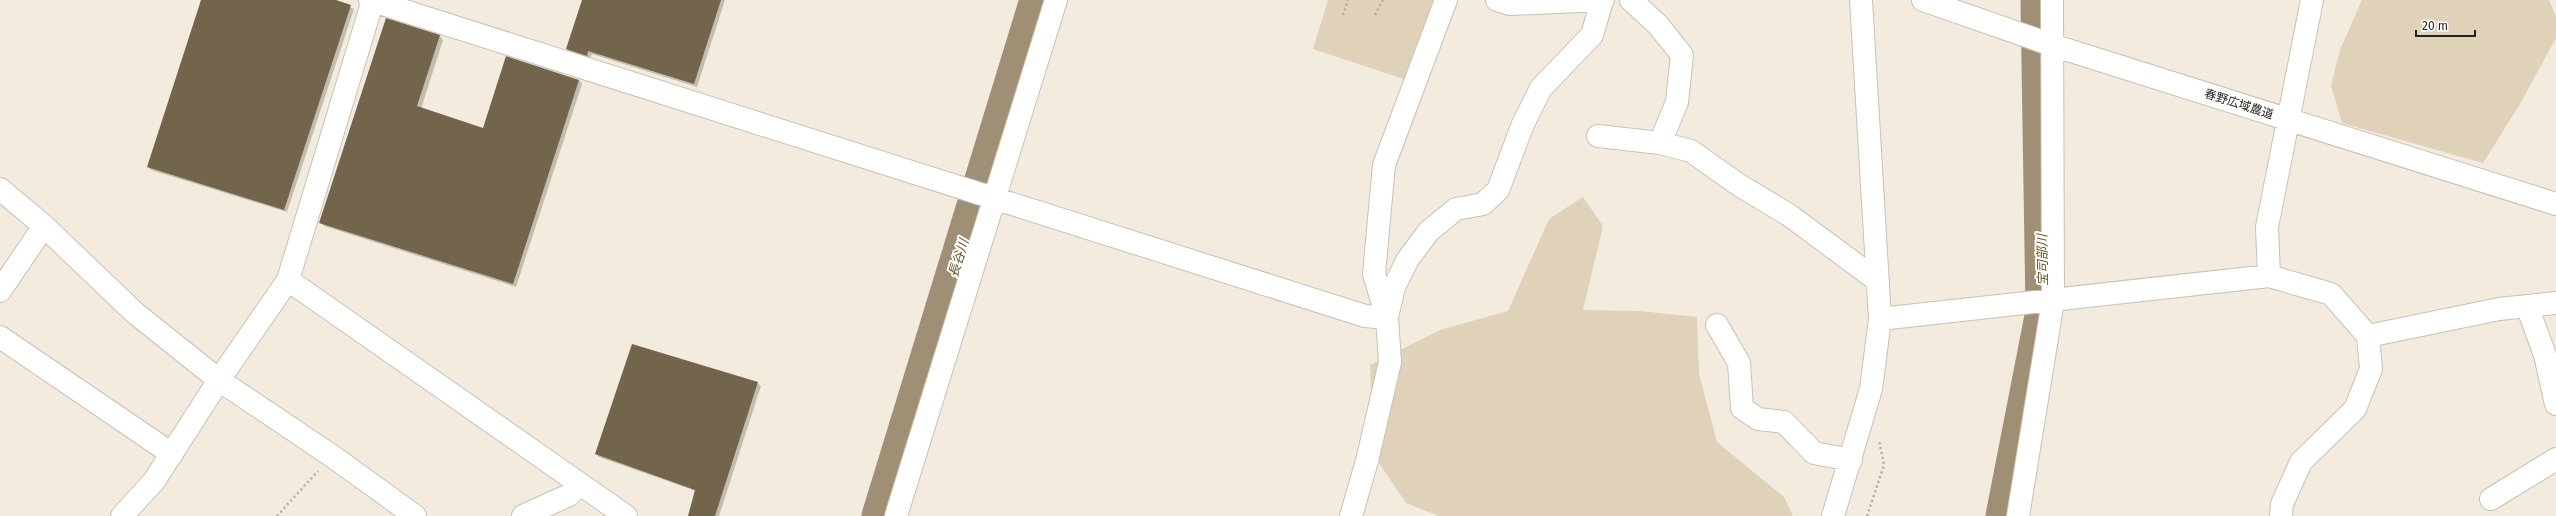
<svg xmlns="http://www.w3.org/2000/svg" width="2556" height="516" font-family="'Fira Sans','Noto Sans JP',sans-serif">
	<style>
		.green { fill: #e0d1b9 }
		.shadow { fill: #0003 }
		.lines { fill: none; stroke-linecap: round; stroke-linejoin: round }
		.river { stroke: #9f8f75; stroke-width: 35 }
		.building { fill: #73654b }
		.minor-casing { stroke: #c9c1b5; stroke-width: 24 }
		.path { stroke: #b4ada3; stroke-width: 2.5; stroke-dasharray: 2 3; stroke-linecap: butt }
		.minor { stroke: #fff; stroke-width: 22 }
		.labels { text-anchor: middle; stroke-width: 4; stroke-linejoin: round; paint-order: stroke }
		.street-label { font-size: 12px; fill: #26231e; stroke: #fff }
		.water-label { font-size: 13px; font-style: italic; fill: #6a5122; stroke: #fff }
	</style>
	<rect width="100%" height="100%" fill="#f3ebde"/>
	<!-- green -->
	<path class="green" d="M1328,0H1434L1404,79L1313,49Z
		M2362,0H2549L2556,17V38L2520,104L2483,163L2342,123L2331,86L2340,50Z
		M1583,197L1603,226L1583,310L1639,311L1697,317L1699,374L1717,442L1784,497L1793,516H1439L1406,503L1373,454L1370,365L1440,330L1508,311L1549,219Z"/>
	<!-- shadow -->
	<path class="shadow" d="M202,0H332L354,9L287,212L151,170L148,167Z
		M583,0H725L697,87L592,54L590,58L570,52L567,49Z
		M386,19L440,36L443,40L421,109L484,129L579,80L582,84L516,287L324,226L321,222Z
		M757,383L761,386L719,516H691L696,491L599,457L596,454Z"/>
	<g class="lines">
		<!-- river -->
		<path class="river" d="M879,516L1037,0
			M2003,516L2043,311L2038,0"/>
	</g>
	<!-- building -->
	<path class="building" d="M201,0H336L351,5L284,210L147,167Z
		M582,0H721L694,84L588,51L587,56L566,49Z
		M386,18L440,35L417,106L483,128L506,56L579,80L513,284L319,223Z
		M632,344L758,382L715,516H688L695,490L595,454Z"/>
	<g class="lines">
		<!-- minor casing -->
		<g class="minor-casing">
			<path id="minor" d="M370,0L1365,316L1387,318
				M1497,0L1510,4L1603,0
				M1631,0L1658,25L1682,55L1677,102L1660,143
				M1923,0L2052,45L2556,204
				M1598,136L1660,143L1691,151L1739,185L1789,215L1878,281
				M0,189L44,226L135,313L219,380L288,280L373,0
				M2269,276L2267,227L2312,0
				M288,280L626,516
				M0,291L44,226
				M2527,306L2545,355L2556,404
				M1387,317L1394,287L1408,259L1429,231L1456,209L1483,204L1498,190L1523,124L1541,88L1592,35L1602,1
				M1880,319L2269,276L2331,294L2368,336L2371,369L2355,409L2301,462L2282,504L2281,516
				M1717,325L1739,363L1742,408L1758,419L1784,422L1814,453L1851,460
				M2368,336L2499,309L2556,303
				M0,337L172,454
				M2491,499L2556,459
				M122,516L154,481L219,380L332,456L415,516
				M523,516L569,495L579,484
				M896,516L1056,0
				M1351,516L1367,461L1390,362L1387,318L1374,274L1384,165L1446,0
				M1833,516L1871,389L1880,319L1861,0
				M2018,516L2053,301L2052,0"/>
		</g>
		<!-- path -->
		<path class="path" d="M1343,15L1348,0
			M1375,15L1383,0
			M277,516L318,471
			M1867,516L1884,465L1879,440"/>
		<!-- minor -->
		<use href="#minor" class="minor"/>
	</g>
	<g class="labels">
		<!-- street labels -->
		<g class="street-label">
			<text transform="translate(2239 104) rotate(18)" y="4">春野広域農道</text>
		</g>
		<!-- water labels -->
		<g class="water-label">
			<text transform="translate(958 258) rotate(-73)" y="5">長谷川</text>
			<text transform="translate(2042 260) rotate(-91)" y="5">宝司部川</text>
		</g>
	</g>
	<!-- scale -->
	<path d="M2416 30v6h59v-6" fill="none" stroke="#26231e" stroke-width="2"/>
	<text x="2422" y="30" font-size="12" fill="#26231e" stroke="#ffffff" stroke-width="3" paint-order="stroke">20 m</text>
</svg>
